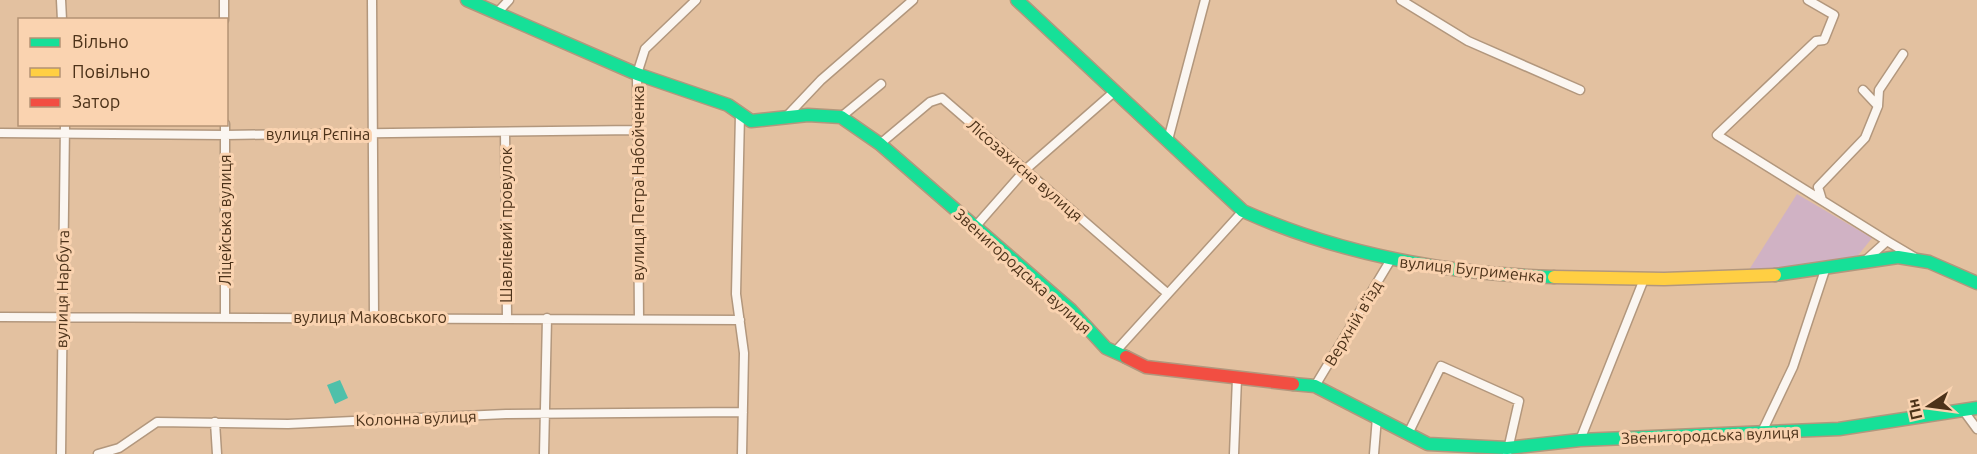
<svg xmlns="http://www.w3.org/2000/svg" width="1977" height="454" font-family="Ubuntu,sans-serif">
	<style>
		.green { fill: #d0b2c4 }
		.water { fill: #4fc0aa }
		.lines { fill: none; stroke-linecap: round; stroke-linejoin: round }
		.street-casing { stroke: #b2977d; stroke-width: 11 }
		.fast-casing { stroke: #b2977d; stroke-width: 15 }
		.slow-casing { stroke: #b2977d; stroke-width: 15 }
		.jam-casing { stroke: #b2977d; stroke-width: 15 }
		.street { stroke: #fbf6f1; stroke-width: 8 }
		.fast { stroke: #16e098; stroke-width: 12 }
		.slow { stroke: #ffcf43; stroke-width: 12 }
		.jam { stroke: #f24e42; stroke-width: 12 }
		.labels { text-anchor: middle; stroke-width: 6; stroke-linejoin: round; paint-order: stroke }
		.street-label { font-size: 16px; fill: #4c3219; stroke: #fad3b0 }
	</style>
	<rect width="100%" height="100%" fill="#e3c1a0"/>
	<!-- green -->
	<path class="green" d="M1797,194L1872,238L1856,258L1747,273Z"/>
	<!-- water -->
	<path class="water" d="M340,380L348,398L335,404L327,385Z"/>
	<g class="lines">
		<!-- street casing -->
		<g class="street-casing">
			<path id="street" d="M61,0L62,20
				M224,0V20
				M372,0L374,317
				M1401,0L1468,41L1580,90
				M1808,0L1834,15L1824,40L1816,41L1717,135L1887,241
				M497,13L509,0
				M1878,106L1879,90L1903,54
				M740,114L736,294L744,353L742,454
				M786,117L821,80L913,0
				M841,117L881,84
				M225,124V316
				M505,132L507,317
				M0,133L225,135L637,130
				M1168,140L1205,0
				M880,144L930,102L942,98L1167,293
				M1822,200L1818,187L1865,138L1878,106L1863,90
				M975,227L1025,170L1114,92
				M1867,259L1887,241L1914,257
				M0,317L740,320
				M639,318L637,74L645,49L696,0
				M1115,352L1243,211
				M1315,386L1390,261
				M1963,410L1977,429
				M215,422L217,454
				M1408,434L1441,366L1519,401L1507,454
				M1761,434L1793,367L1825,270
				M1580,440L1644,279
				M61,454L65,124
				M98,454L119,448L157,422L288,424L506,414L743,412
				M544,454L547,318
				M1234,454L1237,378
				M1374,454L1377,417"/>
		</g>
		<!-- fast casing -->
		<g class="fast-casing">
			<path id="fast" d="M467,0L637,74L728,105L751,121L808,115L841,117L880,144L1071,310L1106,348L1126,357
				M1017,0L1243,211C1342,255 1445,274 1554,277
				M1775,275L1898,257L1929,262L1977,283
				M1293,384L1315,386L1428,444L1507,448L1580,440L1839,429L1977,408"/>
		</g>
		<!-- slow casing -->
		<g class="slow-casing">
			<path id="slow" d="M1554,277L1664,279L1775,275"/>
		</g>
		<!-- jam casing -->
		<g class="jam-casing">
			<path id="jam" d="M1126,357L1146,367L1293,384"/>
		</g>
		<!-- street -->
		<use href="#street" class="street"/>
		<!-- fast -->
		<use href="#fast" class="fast"/>
		<!-- slow -->
		<use href="#slow" class="slow"/>
		<!-- jam -->
		<use href="#jam" class="jam"/>
	</g>
	<g class="labels">
		<!-- street labels -->
		<g class="street-label">
			<text x="318" y="140">вулиця Рєпіна</text>
			<text transform="translate(1025 170) rotate(41)" y="6">Лісозахисна вулиця</text>
			<text transform="translate(638 183) rotate(-90)" y="6">вулиця Петра Набойченка</text>
			<text transform="translate(225 220) rotate(-90)" y="6">Ліцейська вулиця</text>
			<text transform="translate(506 225) rotate(-90)" y="6">Шавлієвий провулок</text>
			<text transform="translate(1472 269) rotate(6)" y="6">вулиця Бугрименка</text>
			<text transform="translate(1023 271) rotate(42)" y="6">Звенигородська вулиця</text>
			<text transform="translate(62 289) rotate(-89)" y="6">вулиця Нарбута</text>
			<text x="370" y="323">вулиця Маковського</text>
			<text transform="translate(1353 323) rotate(-59)" y="6">Верхній в'їзд</text>
			<text transform="translate(416 418) rotate(-2)" y="6">Колонна вулиця</text>
			<text transform="translate(1710 435) rotate(-2)" y="6">Звенигородська вулиця</text>
		</g>
	</g>
	<!-- legend -->
	<rect x="18" y="18" width="210" height="108" fill="#fad3b0" stroke="#b49374" stroke-width="1.5"/>
	<rect x="30" y="38" width="30" height="9" fill="#16e098" stroke="#b49374" stroke-width="1.5"/>
	<text x="72" y="48" font-size="18" fill="#4c3219">Вільно</text>
	<rect x="30" y="68" width="30" height="9" fill="#ffcf43" stroke="#b49374" stroke-width="1.5"/>
	<text x="72" y="78" font-size="18" fill="#4c3219">Повільно</text>
	<rect x="30" y="98" width="30" height="9" fill="#f24e42" stroke="#b49374" stroke-width="1.5"/>
	<text x="72" y="108" font-size="18" fill="#4c3219">Затор</text>
	<!-- north arrow -->
	<g transform="translate(1929 406) rotate(257)" stroke="#fad3b0" stroke-width="4.5" paint-order="stroke">
	<path d="M0-4.5L10 22L0 15L-10 22Z" fill="#4c3219"/>
	<text y="-9" font-size="16" font-weight="bold" text-anchor="middle" fill="#4c3219">Пн</text>
	</g>
</svg>
